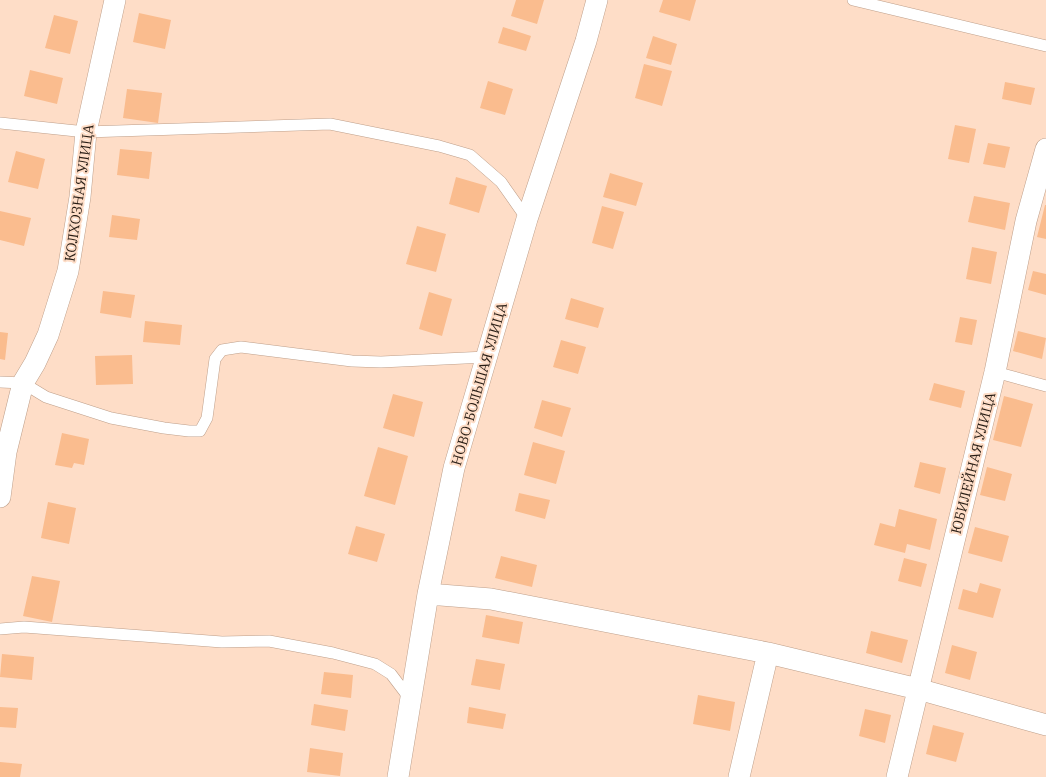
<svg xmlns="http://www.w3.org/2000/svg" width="1046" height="777" font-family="'IBM Plex Serif',serif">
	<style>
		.building { fill: #fabc8e }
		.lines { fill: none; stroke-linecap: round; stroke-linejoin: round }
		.service-casing { stroke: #be9f8a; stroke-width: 12 }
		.minor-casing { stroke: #be9f8a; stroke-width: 22 }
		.service { stroke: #fff; stroke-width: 11 }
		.minor { stroke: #fff; stroke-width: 21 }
		.labels { text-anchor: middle; stroke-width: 4; stroke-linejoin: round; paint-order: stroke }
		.street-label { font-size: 14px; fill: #271c14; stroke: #feddc7 }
	</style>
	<rect width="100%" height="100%" fill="#feddc7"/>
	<!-- building -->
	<path class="building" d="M516,0H544L537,24L511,16Z
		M663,0H696L690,21L659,12Z
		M139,13L171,20L165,49L133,42Z
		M54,15L78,21L70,54L45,48Z
		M503,27L531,36L526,51L498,43Z
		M653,36L677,44L671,65L646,58Z
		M644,64L672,71L662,106L635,98Z
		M30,70L63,78L57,104L24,96Z
		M488,81L513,89L505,115L480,108Z
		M1005,82L1035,88L1031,105L1002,99Z
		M127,89L162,93L158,123L123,118Z
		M955,125L976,129L969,163L948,159Z
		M988,143L1010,147L1005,168L983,164Z
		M120,149L152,152L149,179L117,175Z
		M16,151L45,159L38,189L8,182Z
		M610,173L643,183L636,206L603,197Z
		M456,177L487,186L479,213L449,204Z
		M974,196L1010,203L1005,230L968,222Z
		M1045,205H1046V239L1037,237Z
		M602,206L624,212L613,249L592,243Z
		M0,211L31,218L24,246L0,240Z
		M112,215L140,219L137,240L109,237Z
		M417,226L446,234L436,272L406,264Z
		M972,247L997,252L991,284L966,279Z
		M1033,271L1046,274V295L1028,290Z
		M103,291L135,295L131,318L100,313Z
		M429,292L452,299L442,336L419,329Z
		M571,298L604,308L598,328L565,319Z
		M960,317L977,320L972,345L955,342Z
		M145,321L182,325L180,345L143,342Z
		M1018,331L1046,338L1042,359L1013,351Z
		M0,332L8,333L5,360L0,359Z
		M561,340L586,347L578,374L553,367Z
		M132,355L133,384L96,385L95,356Z
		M934,383L965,391L961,408L929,400Z
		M393,394L423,402L414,437L383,428Z
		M1004,396L1033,404L1021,447L993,440Z
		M542,400L571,408L562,437L534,428Z
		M62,433L89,439L84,465L74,463L72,468L55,465Z
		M533,442L565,451L556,484L524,475Z
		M378,447L408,456L395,505L364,496Z
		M920,462L946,468L940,494L914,487Z
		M987,467L1012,474L1005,501L980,495Z
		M519,493L550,500L545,519L515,511Z
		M48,502L76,508L69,544L41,538Z
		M899,509L937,519L930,550L907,544L905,553L874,545L880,523L895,527Z
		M356,526L385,534L377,562L348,554Z
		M975,527L1009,536L1002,562L968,553Z
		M501,556L537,565L532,587L495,578Z
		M904,558L927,564L921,587L898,581Z
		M32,576L60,581L52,622L23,616Z
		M980,583L1001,589L993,618L958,609L963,589L977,593Z
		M486,615L523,622L519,644L482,637Z
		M871,631L908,640L902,663L866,653Z
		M952,645L977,652L970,680L945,673Z
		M2,654L34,657L32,680L0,677Z
		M476,659L505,664L500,690L471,685Z
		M324,672L353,675L351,698L321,694Z
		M698,695L735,702L730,731L693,724Z
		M314,704L348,710L345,731L311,725Z
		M0,707L18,708L16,728L0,727Z
		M469,707L506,714L503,729L467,723Z
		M865,709L891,715L885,743L859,736Z
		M933,725L964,733L956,762L926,754Z
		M310,748L343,753L340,776L307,772Z
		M0,762L22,764L20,777H0Z"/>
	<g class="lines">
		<!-- service casing -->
		<g class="service-casing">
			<path id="service" d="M853,0L1046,46
				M0,123L86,132L330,124L439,146L470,155L501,182L527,219
				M995,372L1046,386
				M0,382L23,383L46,397L111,418L164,428L189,431H200L207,418L215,359L222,350L241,347L352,361L381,362L486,357
				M0,629L24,627L222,642L269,641L333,653L375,664L391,674L410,699"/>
		</g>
		<!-- minor casing -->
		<g class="minor-casing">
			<path id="minor" d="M0,497L6,452L23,383L35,363L48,335L68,271L80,197L86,132L115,0
				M428,594L491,599L768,653L918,689L1046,725
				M398,777L428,594L454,468L527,219L586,41L597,0
				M739,777L768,653
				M897,777L995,372L1026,221L1046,149"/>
		</g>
		<!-- service -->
		<use href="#service" class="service"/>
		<!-- minor -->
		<use href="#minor" class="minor"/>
	</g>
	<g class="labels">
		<!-- street labels -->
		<g class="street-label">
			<text transform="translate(79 193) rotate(-82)" y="5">КОЛХОЗНАЯ УЛИЦА</text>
			<text transform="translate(479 384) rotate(-74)" y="5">НОВО-БОЛЬШАЯ УЛИЦА</text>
			<text transform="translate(973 463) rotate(-76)" y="5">ЮБИЛЕЙНАЯ УЛИЦА</text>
		</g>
	</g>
</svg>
